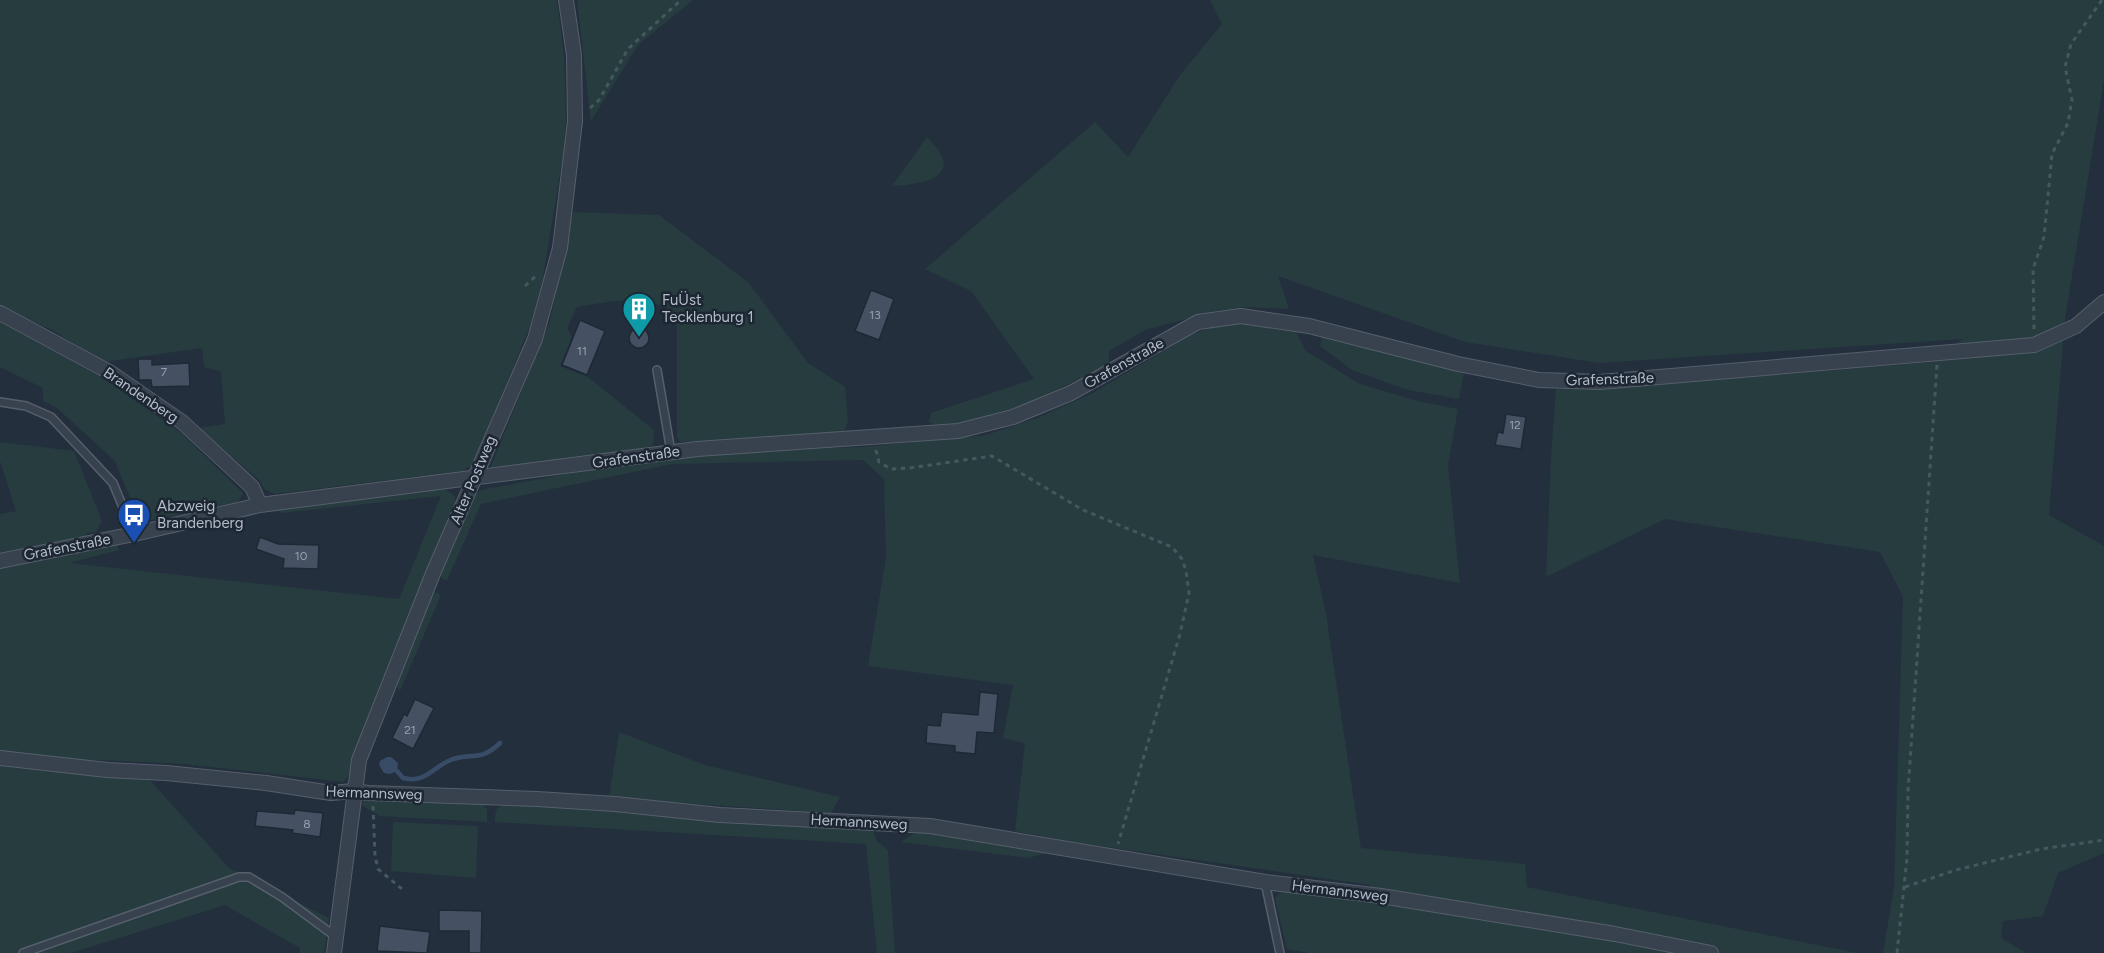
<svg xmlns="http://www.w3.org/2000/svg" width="2104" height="953" font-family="Figtree,sans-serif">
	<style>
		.green { fill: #263c3f }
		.water { fill: #394c67 }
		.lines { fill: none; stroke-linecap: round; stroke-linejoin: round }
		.stream { stroke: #394c67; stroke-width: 4.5 }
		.building { fill: #455162; stroke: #1f2835; stroke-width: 1.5 }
		.lane-casing { stroke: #565f6c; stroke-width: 10 }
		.street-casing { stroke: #565f6c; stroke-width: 16 }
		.path { stroke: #44595c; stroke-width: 3; stroke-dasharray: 4.5 4.5; stroke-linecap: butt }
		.lane { stroke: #38414e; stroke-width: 7 }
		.street { stroke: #38414e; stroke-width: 14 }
		.labels { text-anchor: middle; stroke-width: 5; stroke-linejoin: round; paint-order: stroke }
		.number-label { font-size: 12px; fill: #98a1af }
		.poi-label { font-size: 15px; fill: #b4bcc9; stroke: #1d2633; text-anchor: start }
		.street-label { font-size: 15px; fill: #b4bcc9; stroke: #1d2633 }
	</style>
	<rect width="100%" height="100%" fill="#242f3e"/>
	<!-- green -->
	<path class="green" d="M0,0H557L564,55L566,121L563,155L542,283L530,326L474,463L463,471L274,494L264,489L260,481L199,428L225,424L221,372L204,367L202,348L103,362L52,330L0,307Z
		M577,0H693L638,45L591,121Z
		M1210,0H2104V80L2065,319L2049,515L2104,546V853L2058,873L2043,916L2003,921L2001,938L2026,953H1883L1894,888L1903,597L1880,552L1665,519L1546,577L1551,457L1556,389H1607L1932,362L1963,339L1599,363L1465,342L1278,276L1289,309L1249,307L1216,311L1145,330L1109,351V363C1076,381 962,441 929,422L931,413L1034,379L971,291L925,269L1095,122L1128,157L1180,75L1222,24Z
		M927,137C967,176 927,184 892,186Z
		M573,212L659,215L748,282L808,363L845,387L848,420L844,434L680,442L677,437V327C665,286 608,303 577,307L567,328L572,337L560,366L588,377L654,430L653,445L647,448L533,466L495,469L491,466L550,321Z
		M0,322L106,380L180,432L243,493L238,502L148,521L138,517L115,461L57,408L43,401V388L0,367Z
		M1219,324H1253L1294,328L1306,351L1360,384L1418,401L1458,409L1448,465L1460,583L1313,555L1326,614L1361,848L1525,864L1527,887L1857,953H1309L1287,949L1275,898L1283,889L1374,901L1370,885L1080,843L1015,831L1025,743L1003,738L1013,685L868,666L886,558L884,479L863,460L672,464L481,504L447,580L442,579L441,571L471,496L481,490L651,458L732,452L862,447L986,435L1037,418L1091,394L1189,336Z
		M1332,337L1464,372L1459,399L1408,390L1352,370L1320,346L1322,338Z
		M0,442L74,451L102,521L96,532L85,534L90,538L0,556V514L16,511L0,461Z
		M445,489L455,496V507L353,770L343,782L185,764L5,756L44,771L148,778L229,868L329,918L324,953H300V948L225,905L71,953H0V568L117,544L119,550L69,563L399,599L441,496L281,513L277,509L415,491Z
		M436,592L441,595L400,691L397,686L432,595Z
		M619,732L705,765L840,797L831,813L609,798Z
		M378,798L483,804L487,810V822L380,816L361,805L366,799Z
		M504,804L872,827L877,841L888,850L895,953H877L866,844L495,822C495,813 495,808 504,804Z
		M393,822L478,826L476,878L391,871Z
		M918,831L1052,851L1029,858L901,842Z"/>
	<!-- water -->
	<path class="water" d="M387,757H391L398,763L397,771L390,774L384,773L379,765L380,761Z"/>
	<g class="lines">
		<!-- stream -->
		<path class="stream" d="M397,771L403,778C426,784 433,766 453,759C475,752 480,762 500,743"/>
	</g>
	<!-- building -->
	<path class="building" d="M871,290L894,299L879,340L855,331Z
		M580,320L605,331L587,375L562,365Z
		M629 338a10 10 0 1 1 20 0a10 10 0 1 1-20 0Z
		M138,359H152V365L189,363L190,386L152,387L151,380H139Z
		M1506,414L1526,417L1521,449L1495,445L1498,432L1503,433Z
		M260,537L278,544L319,545L318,569L283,568L284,559L256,549Z
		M980,692L998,694L994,733L977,732L975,754L955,752V746L926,743L927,725L940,726L942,712L978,715Z
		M415,699L434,708L413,749L392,738L404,714L407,716Z
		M295,810L323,813L320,837L292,833L293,830L255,826L257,811L294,814Z
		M439,910L482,911L481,953H469V931H439Z
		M380,926L430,932L427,953L377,951Z"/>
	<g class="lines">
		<!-- lane casing -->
		<g class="lane-casing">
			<path id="lane" d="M657,370L671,452
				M0,402L26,406L51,417L113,483L134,534
				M1265,882L1280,953
				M23,953L239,877H249L282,897L336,937"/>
		</g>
		<!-- street casing -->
		<g class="street-casing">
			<path id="street" d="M0,313L111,373L182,422L252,487L260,505
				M0,561L134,534L260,505L697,449L958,431L1013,417L1071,393L1198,322L1241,316L1309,326L1458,364L1539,380L1600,382L2034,345L2076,326L2104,302
				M0,758L107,770L166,773L266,783L331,793L354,791L368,793L537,799L615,804L720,815L930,826L1265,882L1381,896L1615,934L1711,953
				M334,953L359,760L434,571L535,339L560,248L575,121L574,55L566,0"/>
		</g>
		<!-- path -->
		<path class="path" d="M590,108L599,100L628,49L681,0
			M525,286L537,275
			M2034,329L2033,269L2044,237L2052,154L2068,123L2072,100L2065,67L2071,44L2102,0
			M876,450L879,462L891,469L910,468L992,456L1083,510L1172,547L1182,559L1186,571L1189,593L1180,634L1118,844
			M373,806L375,856L378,869L402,889
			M1905,887L1956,870L2041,849L2104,840
			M1897,953L1907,858L1908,791L1937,365"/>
		<!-- lane -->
		<use href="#lane" class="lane"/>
		<!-- street -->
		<use href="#street" class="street"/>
	</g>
	<!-- icons -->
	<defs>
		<g id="building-pin" transform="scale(1.725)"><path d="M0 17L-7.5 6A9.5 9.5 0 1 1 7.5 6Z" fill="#0f9aa8" stroke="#1d2633"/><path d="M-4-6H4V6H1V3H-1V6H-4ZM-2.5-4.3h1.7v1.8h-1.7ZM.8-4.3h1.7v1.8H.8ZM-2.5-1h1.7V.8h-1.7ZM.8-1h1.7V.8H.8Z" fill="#fff"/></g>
		<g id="bus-pin" transform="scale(1.725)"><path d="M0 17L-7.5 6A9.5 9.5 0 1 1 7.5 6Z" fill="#1a4fb4" stroke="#1d2633"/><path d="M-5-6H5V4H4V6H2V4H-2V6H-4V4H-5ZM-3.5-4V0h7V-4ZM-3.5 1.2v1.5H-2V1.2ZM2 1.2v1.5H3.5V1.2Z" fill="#fff"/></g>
	</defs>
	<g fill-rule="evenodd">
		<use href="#building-pin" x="639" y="309"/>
		<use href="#bus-pin" x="134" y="515"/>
	</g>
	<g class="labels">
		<!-- number labels -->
		<g class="number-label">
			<text x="875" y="319">13</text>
			<text x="582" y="355">11</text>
			<text x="164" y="376">7</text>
			<text x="1515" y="429">12</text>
			<text x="301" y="560">10</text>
			<text x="410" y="734">21</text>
			<text x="307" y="828">8</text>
		</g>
		<!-- poi labels -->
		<g class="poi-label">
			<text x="662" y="305">FuÜst<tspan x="662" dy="17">Tecklenburg 1</tspan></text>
			<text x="157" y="511">Abzweig<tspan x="157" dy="17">Brandenberg</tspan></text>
		</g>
		<!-- street labels -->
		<g class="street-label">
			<text transform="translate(1124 363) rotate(-29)" y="5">Grafenstraße</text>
			<text transform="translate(1610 379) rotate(-2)" y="5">Grafenstraße</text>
			<text transform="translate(141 395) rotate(34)" y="5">Brandenberg</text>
			<text transform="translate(636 457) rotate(-8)" y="5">Grafenstraße</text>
			<text transform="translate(473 480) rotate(-67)" y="5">Alter Postweg</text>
			<text transform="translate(67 547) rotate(-11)" y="5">Grafenstraße</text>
			<text transform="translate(374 793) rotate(2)" y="5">Hermannsweg</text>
			<text transform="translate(859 822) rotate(3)" y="5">Hermannsweg</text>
			<text transform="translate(1340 891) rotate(7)" y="5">Hermannsweg</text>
		</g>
	</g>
</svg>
